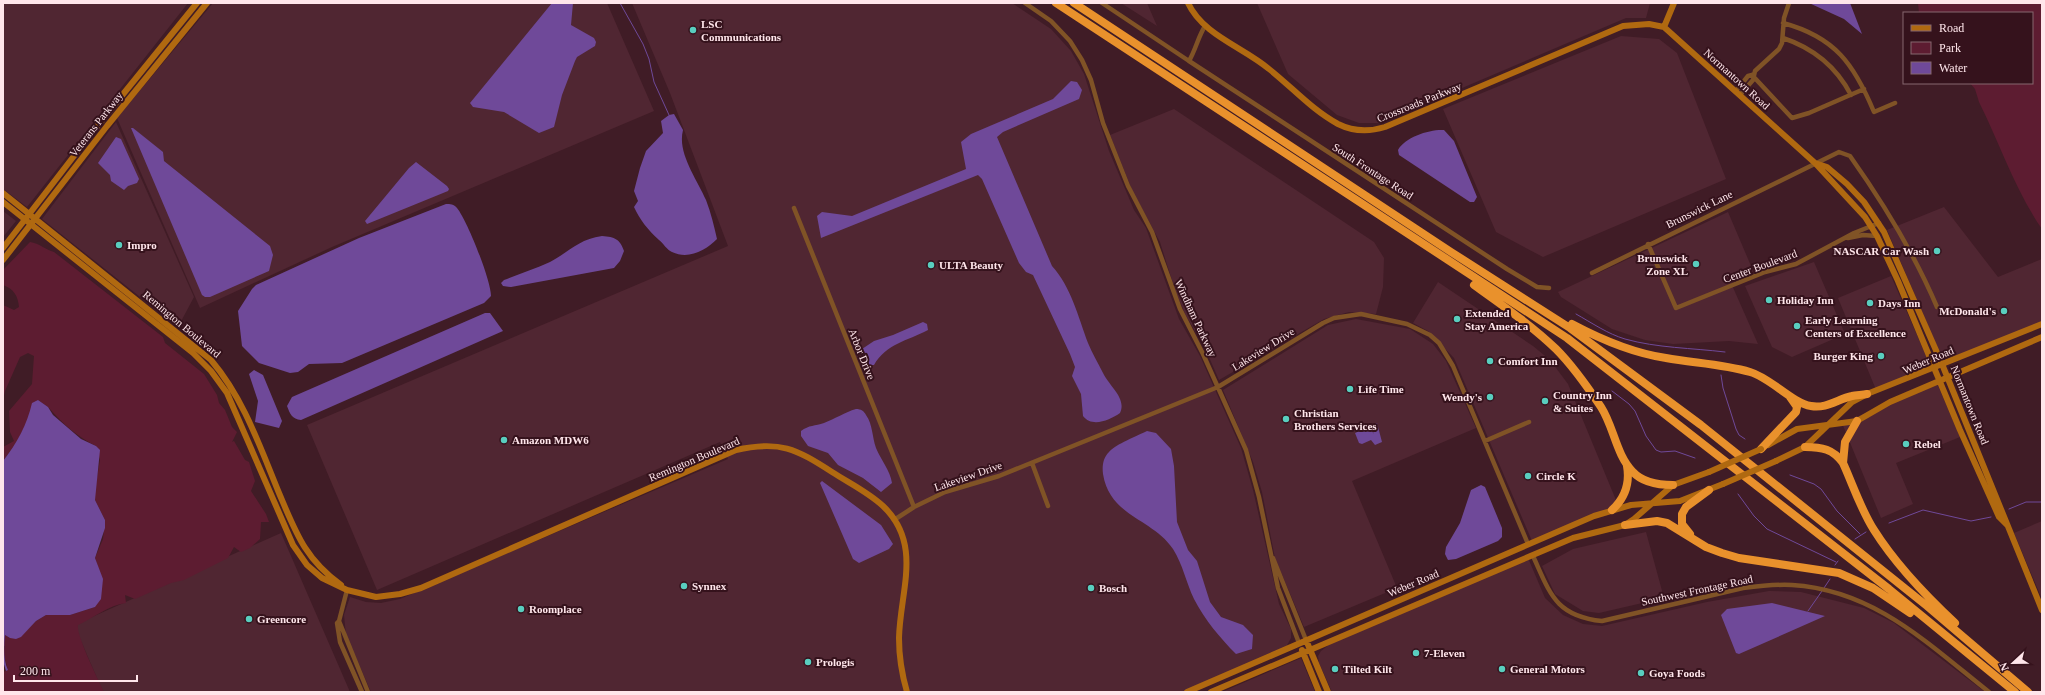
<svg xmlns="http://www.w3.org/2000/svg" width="2045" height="695" font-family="'Times New Roman',serif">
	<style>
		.built { fill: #502632 }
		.green { fill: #5d1c31 }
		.water { fill: #6f4999 }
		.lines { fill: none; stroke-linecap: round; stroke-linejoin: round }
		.stream { stroke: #6f4999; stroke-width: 1 }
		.street { stroke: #805326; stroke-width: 4.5 }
		.secondary { stroke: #b06910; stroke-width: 6 }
		.highway { stroke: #e9912c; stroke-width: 8 }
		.secondary-bridge { stroke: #b06910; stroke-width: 6 }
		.poi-dot { fill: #59cebf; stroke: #35121c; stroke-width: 1.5 }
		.labels { text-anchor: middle; stroke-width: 4; stroke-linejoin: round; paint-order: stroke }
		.poi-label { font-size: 11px; font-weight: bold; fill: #ffe6eb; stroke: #35121c; text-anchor: start }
		.street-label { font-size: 11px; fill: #ffe6eb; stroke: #35121c }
	</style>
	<rect width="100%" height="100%" fill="#401c26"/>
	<!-- built -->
	<path class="built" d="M3,3H188L27,207L3,189Z
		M213,3H607L654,111L332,247L200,308L117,118Z
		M632,3H1012L1051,29L1071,51L1084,74L1109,151L1134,210L1146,228L1179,319L1200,356L1241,448L1253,490L1279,604L1291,629V638L1286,647L1181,692H371L346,635L344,615L350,597L366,602L381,603L400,599L728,459L720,442L377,590L307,425L728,246L670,93Z
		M1121,3H1147L1157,26Z
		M1257,3H1650L1646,18H1626L1380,123H1359L1337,115L1288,74Z
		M1621,36L1659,39L1677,53L1726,179L1543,257L1496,232L1443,109Z
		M1174,109L1374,242L1384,258L1383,287L1376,314L1349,312L1324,319L1219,380L1205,348L1185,314L1175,290L1160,242L1132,190L1110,135Z
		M116,122L194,297L178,327L42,219Z
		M1944,207L1998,277L2042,259V322L1957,356L1949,357L1943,354L1938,349L1887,230Z
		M3,211L16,221L3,237Z
		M1728,212L1754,273L1731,283L1758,344L1729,341L1673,344L1645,340L1612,329L1561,297L1558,292Z
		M1814,262L1845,334L1792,357L1772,347L1745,286Z
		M1891,276L1932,369L1877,392L1838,298Z
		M1438,282L1533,346L1550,360L1568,384L1618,505L1532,541L1454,358L1428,331L1413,323Z
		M1356,319L1410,329L1433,344L1446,361L1476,428L1352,481L1397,588L1304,627L1275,558L1262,492L1253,462L1223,390L1328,325Z
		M1937,383L1960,437L1896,463L1913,504L1881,518L1842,423Z
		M2042,521V599L2014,533Z
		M1646,532L1664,598L1599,613L1583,611L1555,594L1542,566L1573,549Z
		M281,533L350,692H103L74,625Z
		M1528,558L1545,598L1563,615L1583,624L1602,626L1707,602L1769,591L1801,592L1864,608L1894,623L1985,692H1332L1319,663L1318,656L1321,651L1334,641Z
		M1301,658L1315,692H1222Z"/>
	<!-- green -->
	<path class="green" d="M1918,3H2042V229C2015,190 2000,144 1979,102L1975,89L1970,83H2032V13H1919Z
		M30,242C39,243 46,250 54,252L163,337L165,343L204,374L217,395L219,403L225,410L232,427L237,432L232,442L234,441L245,460L249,462L255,481L251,491L266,514L269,522H261L260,539L250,548L241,552L234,547L228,558L184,580L171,583L135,599L125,595L126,603C109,605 93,618 78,625C76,635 99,681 104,692H3V672L8,670L3,652L5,646L3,647V633L4,642L5,635L10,638L21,636L36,621L46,615H70L95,607L98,567L95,558L103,539L105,520L95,500V489L100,460L96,446C76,436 63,424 49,408C46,405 41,403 38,400C29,409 31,414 26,425C19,438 12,450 3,461V447L14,441L10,432L9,411L32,384L34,356L28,353L20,357L5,391L3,400V305L14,310L19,307C18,296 14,289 3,285V270Z"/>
	<!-- water -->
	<path class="water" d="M552,3H573L571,25L594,38L596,42L595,46L577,57L575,61L562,95L554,127L539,133L504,112L473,107L470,103Z
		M1809,3H1850L1862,34L1844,19Z
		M1071,81L1077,82L1082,90L1079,99L1003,132L997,137L1052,266C1071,287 1078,316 1088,343C1092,353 1098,363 1103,373C1109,386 1127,398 1120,413C1110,420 1092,428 1083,416L1081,394L1072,376L1075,367L1070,354L1033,275L1026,272L1019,263L982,179L978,175L821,238L817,216L822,212L852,216L966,169L961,142L971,134L1053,99Z
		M674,114L683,130C677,153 697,179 706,200C711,213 714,226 717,239C706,250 689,260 672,252C667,250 663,243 659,240C648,230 640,220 634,207L638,201L634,191L640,168L646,151L663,133L661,121L669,115Z
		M131,128H133L163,152L164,161L270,246L273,255L269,271L210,297H205L202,295Z
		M1444,130L1454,141L1477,197L1474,202H1470L1399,155L1398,150C1405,137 1430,129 1444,130Z
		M116,137L121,139L139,179L137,183L128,186L124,190L111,181L110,175L98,163Z
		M416,162L447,186L449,189L448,191L367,224L365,221L409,168Z
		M446,204C450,204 454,204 457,208C467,220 491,280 491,296L484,303L342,363L309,364L298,372L290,373L259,363L242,346L238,311L252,289L256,285L359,238Z
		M602,236C615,237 620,239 624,251L620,261L614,268L511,287L503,286L501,283L504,280C519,274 535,269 550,262C569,252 579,239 602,236Z
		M485,313H490L503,331L301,420C292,419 290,414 287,406L292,397Z
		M923,322L927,324L928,330C907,341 886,344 874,365H868L863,356L862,349L874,341L893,335Z
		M254,370L263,375L282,421L279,428L255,422L258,401L249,374Z
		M38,400L48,407L53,415L81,439L96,446L100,450L95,500L105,520V528L95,558L103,579L101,599L95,607L70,615H46L36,621L21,637L16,639L10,638L5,635C4,647 3,659 8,670L6,671L3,661V461C17,443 27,425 32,403Z
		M856,409C861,409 864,411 866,415C873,425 872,437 876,448C881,460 890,470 892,483L881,492L863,478L838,465L828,453L808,446L801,436V431C809,425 815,426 824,423C835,419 845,412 856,409Z
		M1377,423L1382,442L1375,445L1371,440L1362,444L1359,443L1355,433L1369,427L1374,434L1370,426Z
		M1147,431L1156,433L1171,449L1174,466L1177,522L1188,550L1197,561L1210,602L1221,617L1243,625L1253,635L1252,649L1236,654C1220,638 1205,620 1194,599C1186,582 1183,565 1173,549C1152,518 1110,517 1103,474C1102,466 1103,458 1109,452C1116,444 1137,436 1147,431Z
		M822,481L881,525L893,544L889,549L859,563L853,559L820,483Z
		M1481,485L1485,487L1502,528V537L1498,541L1456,559L1448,560L1445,554L1446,547L1460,523L1471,490Z
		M1772,603L1825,616L1739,654L1736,653L1721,615L1727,609Z"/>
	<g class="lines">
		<!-- stream -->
		<path class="stream" d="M620,3L643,44L649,59L654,82L669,115
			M1576,314C1592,323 1608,334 1625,339C1657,348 1692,348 1725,352
			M1721,375L1723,388L1736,429L1739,435L1745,439
			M1612,391L1629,404L1635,411L1646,436L1656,450L1661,452L1675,451L1695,458
			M1790,475L1814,484L1821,489L1837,511L1860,534
			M1738,494L1754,516L1767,529L1836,562
			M2009,509L2026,502H2042
			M1889,523L1923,510L1971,521L1991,517
			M1855,539L1866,532
			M1835,565L1838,561
			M1824,588L1830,579
			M1808,611L1822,591"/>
		<!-- street -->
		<path class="street" d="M1025,3L1051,21L1070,41L1082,60L1091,80L1103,123L1128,186L1152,232L1180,309L1203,354L1246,450L1259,497L1278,588L1299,643
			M1102,3L1189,61C1196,49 1198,37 1205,26
			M1783,23C1835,37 1854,64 1874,112L1895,103
			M1783,38C1813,48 1836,66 1851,95
			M1189,61L1507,269L1537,287L1549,288
			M1752,75L1792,118L1809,113L1864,89
			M1736,91L1748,76L1752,75
			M1740,95L1753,80L1755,71L1779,49L1782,43L1784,18L1789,3
			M794,208L914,507
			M1848,238L1863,235L1877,236
			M1648,244L1676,308L1765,272L1796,264L1854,233L1879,223
			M1592,273L1839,152L1850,156C1884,204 1914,253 1937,307
			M1485,441L1529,422
			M1032,463L1048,506
			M894,520L914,507L945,492L999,476L1218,387L1323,323L1334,318L1361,314L1407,324L1430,335L1439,343L1453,366L1528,544
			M1533,556C1550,593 1555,616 1602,621L1743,588C1759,586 1776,584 1792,585C1874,590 1927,643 1989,692
			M1273,558L1306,640
			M347,590L339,621L337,623L340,642L362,692
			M339,621L368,692"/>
		<!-- secondary -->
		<path class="secondary" d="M1188,3C1203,35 1243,47 1269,69C1292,87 1312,110 1338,124C1354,132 1369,132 1385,127L1623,26L1649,24L1664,27L1815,163L1865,217L1877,236L1898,281L1960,430L1999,517L2007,525
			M1664,27L1674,3
			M1815,163L1827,167L1847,184L1864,202L1884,232L1942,364L2042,610
			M3,193L211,360C244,399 260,447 279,493C296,533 305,559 341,585
			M3,202L193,353L211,371L227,393L293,545L307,565L322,578L347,590L376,597L400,594L421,588L736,450C780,440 796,449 832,472C849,483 868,492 883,506C923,544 900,591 899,638C899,656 902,675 907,692
			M3,248L94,130L197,3
			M3,260L107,126L207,3
			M1768,445L1797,429L1857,421L1890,402L2042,337
			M1776,461L1805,447L1852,402L1867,394L2042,324
			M1306,640L1328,692
			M1302,650L1319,692
			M1187,692L1594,516L1631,505L1680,501L1723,484
			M1211,692L1573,538L1625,525L1634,519L1673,485L1709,472"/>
		<!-- highway -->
		<path class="highway" d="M1056,3L1567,338L1889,589L2015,692
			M1074,3L1451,252L1570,328L1701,425L1927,606L2028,692
			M1474,285C1502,305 1531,325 1556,349C1573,366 1587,386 1601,407C1614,427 1616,455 1633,472C1643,483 1659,485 1673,485
			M1572,324C1602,340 1632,353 1666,358C1693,363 1723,364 1750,372C1771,378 1792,403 1811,406C1826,409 1838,399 1852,396C1856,395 1862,395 1867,394
			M1805,447C1822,447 1833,449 1843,463C1853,485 1861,510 1874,530C1896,565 1925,595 1955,623
			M1761,449L1796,412L1797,407L1790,397
			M1843,463L1845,442L1857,421
			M1612,510C1625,498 1630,483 1627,466
			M1625,525L1657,521L1667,523L1706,547L1722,553L1739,558L1839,573L1873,588L1910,613
			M1690,534L1682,524V514L1686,507L1709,490"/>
		<!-- secondary-bridge -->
		<path class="secondary-bridge" d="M1709,472L1761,449
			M1723,484L1776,461"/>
	</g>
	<!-- markers -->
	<g class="poi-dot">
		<circle cx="693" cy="30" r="4"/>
		<circle cx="119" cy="245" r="4"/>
		<circle cx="1937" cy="251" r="4"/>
		<circle cx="1696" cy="264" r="4"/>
		<circle cx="931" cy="265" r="4"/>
		<circle cx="1769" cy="300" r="4"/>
		<circle cx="1870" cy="303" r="4"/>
		<circle cx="2004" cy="311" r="4"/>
		<circle cx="1457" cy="319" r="4"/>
		<circle cx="1797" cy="326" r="4"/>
		<circle cx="1881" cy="356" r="4"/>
		<circle cx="1490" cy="361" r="4"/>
		<circle cx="1350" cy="389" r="4"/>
		<circle cx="1490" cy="397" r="4"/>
		<circle cx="1545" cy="401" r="4"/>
		<circle cx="1286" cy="419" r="4"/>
		<circle cx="504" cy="440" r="4"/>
		<circle cx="1906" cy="444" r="4"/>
		<circle cx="1528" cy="476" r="4"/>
		<circle cx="684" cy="586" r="4"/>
		<circle cx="1091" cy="588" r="4"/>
		<circle cx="521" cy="609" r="4"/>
		<circle cx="249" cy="619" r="4"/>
		<circle cx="1416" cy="653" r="4"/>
		<circle cx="808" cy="662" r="4"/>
		<circle cx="1335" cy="669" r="4"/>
		<circle cx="1502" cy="669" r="4"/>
		<circle cx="1641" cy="673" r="4"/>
	</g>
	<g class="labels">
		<!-- poi labels -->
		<g class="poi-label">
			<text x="701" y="28">LSC<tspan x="701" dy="13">Communications</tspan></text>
			<text x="127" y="249">Impro</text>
			<text x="1929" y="255" text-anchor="end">NASCAR Car Wash</text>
			<text x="1688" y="262" text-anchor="end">Brunswick<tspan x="1688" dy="13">Zone XL</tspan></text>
			<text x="939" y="269">ULTA Beauty</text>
			<text x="1777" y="304">Holiday Inn</text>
			<text x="1878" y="307">Days Inn</text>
			<text x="1996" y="315" text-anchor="end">McDonald's</text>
			<text x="1465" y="317">Extended<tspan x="1465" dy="13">Stay America</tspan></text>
			<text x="1805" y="324">Early Learning<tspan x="1805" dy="13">Centers of Excellence</tspan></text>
			<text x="1873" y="360" text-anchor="end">Burger King</text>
			<text x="1498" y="365">Comfort Inn</text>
			<text x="1358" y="393">Life Time</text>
			<text x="1553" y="399">Country Inn<tspan x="1553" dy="13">&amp; Suites</tspan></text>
			<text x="1482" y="401" text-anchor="end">Wendy's</text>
			<text x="1294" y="417">Christian<tspan x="1294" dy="13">Brothers Services</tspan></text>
			<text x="512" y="444">Amazon MDW6</text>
			<text x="1914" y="448">Rebel</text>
			<text x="1536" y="480">Circle K</text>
			<text x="692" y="590">Synnex</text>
			<text x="1099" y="592">Bosch</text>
			<text x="529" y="613">Roomplace</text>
			<text x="257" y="623">Greencore</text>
			<text x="1424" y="657">7-Eleven</text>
			<text x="816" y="666">Prologis</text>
			<text x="1343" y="673">Tilted Kilt</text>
			<text x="1510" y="673">General Motors</text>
			<text x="1649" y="677">Goya Foods</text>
		</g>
		<!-- street labels -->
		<g class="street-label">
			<text transform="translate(1737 79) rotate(42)" y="4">Normantown Road</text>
			<text transform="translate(1419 102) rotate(-22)" y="4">Crossroads Parkway</text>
			<text transform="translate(96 124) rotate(-52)" y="4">Veterans Parkway</text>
			<text transform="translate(1373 171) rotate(33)" y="4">South Frontage Road</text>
			<text transform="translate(1699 209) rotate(-26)" y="4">Brunswick Lane</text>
			<text transform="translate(1760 266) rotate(-20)" y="4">Center Boulevard</text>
			<text transform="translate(1196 318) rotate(65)" y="4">Windham Parkway</text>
			<text transform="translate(182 324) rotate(40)" y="4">Remington Boulevard</text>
			<text transform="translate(1263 349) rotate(-32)" y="4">Lakeview Drive</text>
			<text transform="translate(862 354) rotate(68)" y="4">Arbor Drive</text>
			<text transform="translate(1928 360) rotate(-23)" y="4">Weber Road</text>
			<text transform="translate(1970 405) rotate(68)" y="4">Normantown Road</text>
			<text transform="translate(694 459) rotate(-23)" y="4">Remington Boulevard</text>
			<text transform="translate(968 476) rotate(-19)" y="4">Lakeview Drive</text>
			<text transform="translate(1413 583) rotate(-23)" y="4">Weber Road</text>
			<text transform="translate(1697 590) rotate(-12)" y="4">Southwest Frontage Road</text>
		</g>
	</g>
	<!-- border -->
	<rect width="2045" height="695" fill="none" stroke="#ffe6eb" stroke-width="8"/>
	<!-- legend -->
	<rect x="1903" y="12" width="130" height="72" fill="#35121c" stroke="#86676f"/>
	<rect x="1911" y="25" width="20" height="6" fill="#b06910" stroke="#86676f"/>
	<text x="1939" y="32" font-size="12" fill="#ffe6eb">Road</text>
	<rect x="1911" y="42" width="20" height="12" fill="#5d1c31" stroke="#86676f"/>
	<text x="1939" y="52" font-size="12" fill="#ffe6eb">Park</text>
	<rect x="1911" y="62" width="20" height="12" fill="#6f4999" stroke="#86676f"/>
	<text x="1939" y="72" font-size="12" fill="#ffe6eb">Water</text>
	<!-- north arrow -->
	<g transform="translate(2013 663) rotate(248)" stroke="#35121c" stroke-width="3" paint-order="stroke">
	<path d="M0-3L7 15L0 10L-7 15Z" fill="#ffe6eb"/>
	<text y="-6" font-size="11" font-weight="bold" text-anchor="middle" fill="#ffe6eb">N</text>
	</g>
	<!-- scale -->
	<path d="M14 675v6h123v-6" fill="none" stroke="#ffe6eb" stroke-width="2"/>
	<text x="20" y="675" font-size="12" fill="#ffe6eb" stroke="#35121c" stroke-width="3" paint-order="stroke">200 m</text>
</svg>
